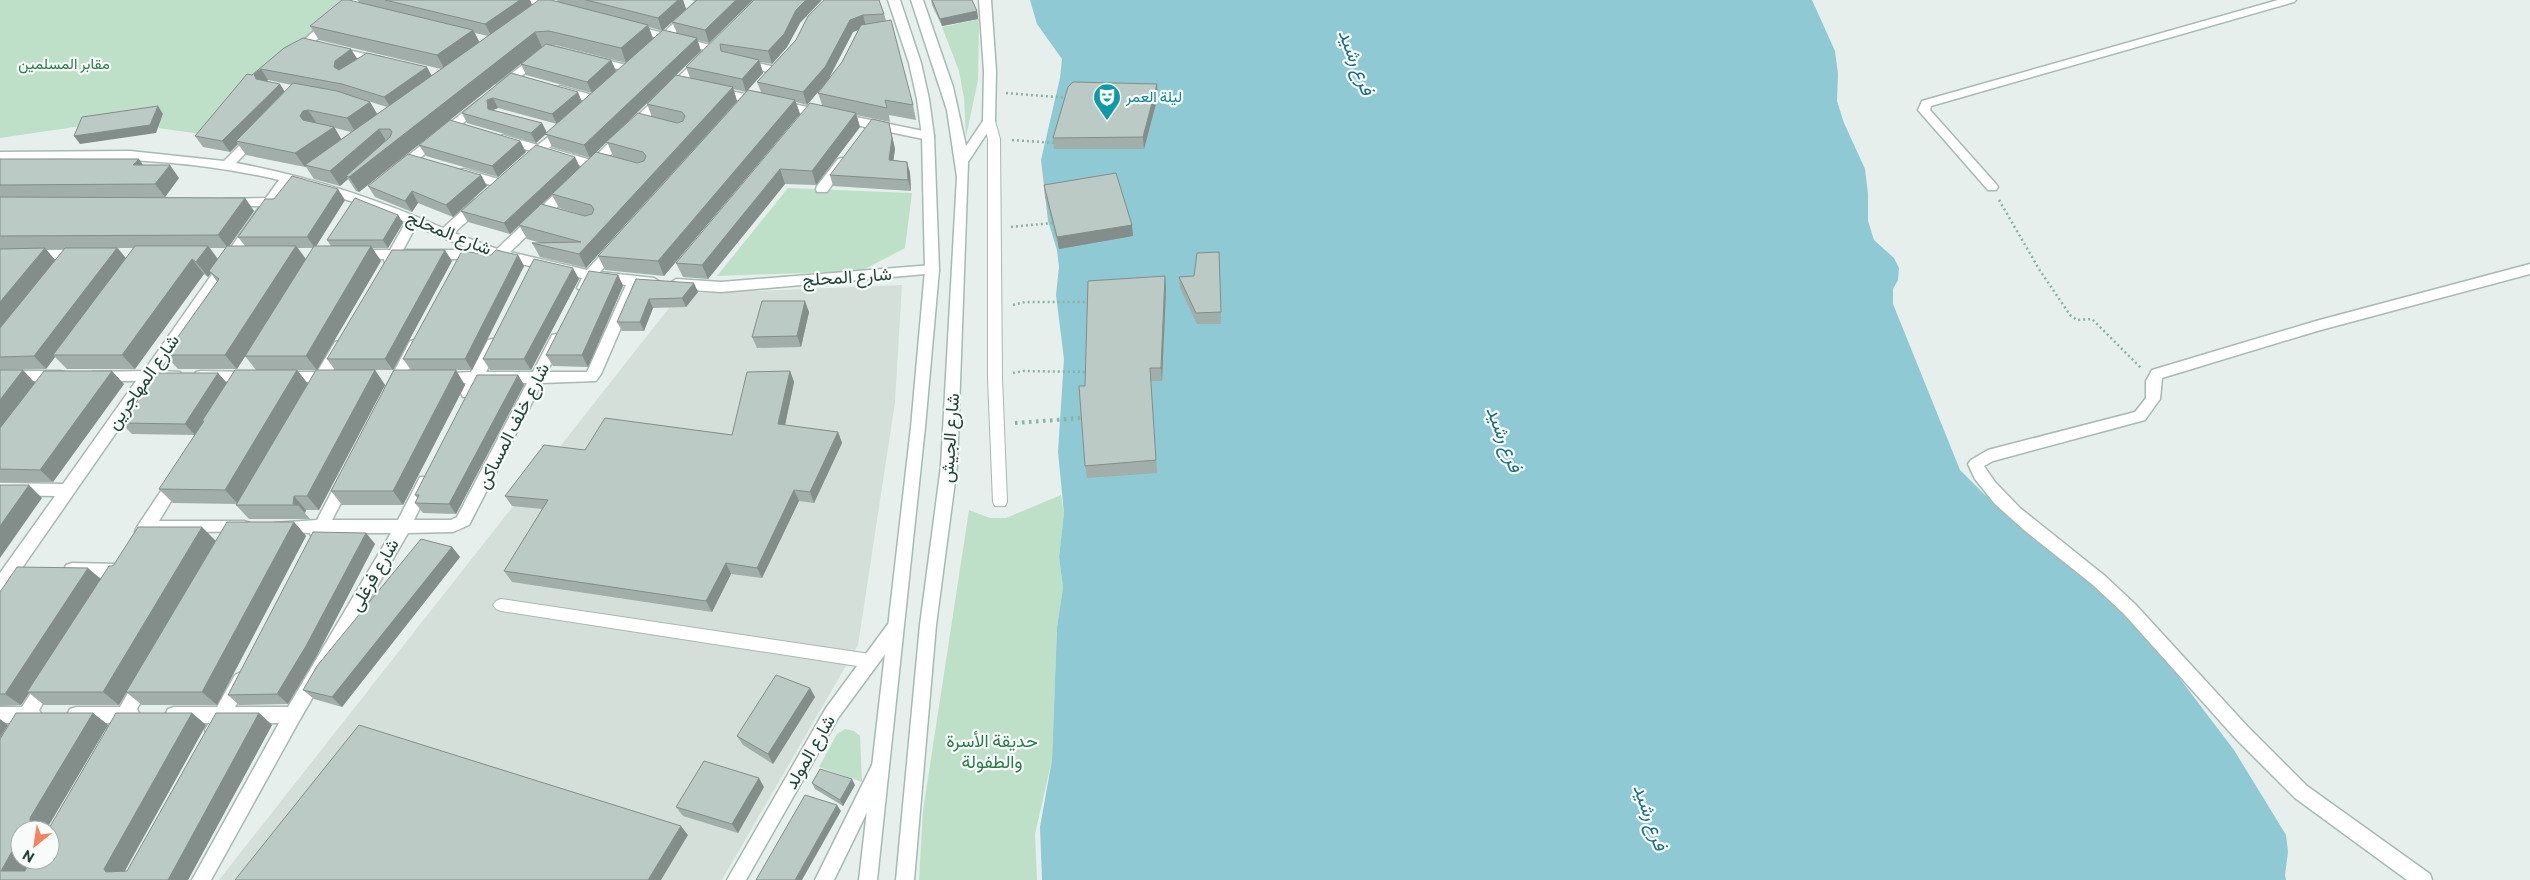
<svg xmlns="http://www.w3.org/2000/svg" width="2530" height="880" font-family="Commissioner,Vazirmatn,sans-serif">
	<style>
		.built { fill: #d4dfda }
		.green { fill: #bfe0c8 }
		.water { fill: #8ec9d4 }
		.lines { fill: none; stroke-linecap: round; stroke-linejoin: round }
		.lane-casing { stroke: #a8b8b2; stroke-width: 2 }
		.street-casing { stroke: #a8b8b2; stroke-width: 3 }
		.secondary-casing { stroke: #a4bbb3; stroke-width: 3 }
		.path-far1 { stroke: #86b3a5; stroke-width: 2.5; stroke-dasharray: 2 3; stroke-linecap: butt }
		.path { stroke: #86b3a5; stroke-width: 4; stroke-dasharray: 2.5 4.5; stroke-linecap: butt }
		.lane { fill: #fff; fill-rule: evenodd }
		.street { fill: #fff; fill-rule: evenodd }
		.secondary { fill: #fff; fill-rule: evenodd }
		.wall { fill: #a1aea9; fill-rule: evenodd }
		.shaded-wall { fill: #838d89 }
		.building { fill: #bbcac4; stroke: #838d89 }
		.labels { text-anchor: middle; stroke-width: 4.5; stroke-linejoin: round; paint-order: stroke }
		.far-park-label { font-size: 15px; fill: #2d7a4b; stroke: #f7fbf9 }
		.far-culture-label { font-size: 15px; fill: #0d838f; stroke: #f7fbf9; text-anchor: start }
		.street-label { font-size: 18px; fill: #24423a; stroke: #f7fbf9 }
		.park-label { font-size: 18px; fill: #2d7a4b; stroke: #f7fbf9 }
		.water-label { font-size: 19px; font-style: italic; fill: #1c6f80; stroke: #f7fbf9 }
	</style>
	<rect width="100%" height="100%" fill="#e6efeb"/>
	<!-- built -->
	<path class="built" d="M902,285L895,402L858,645L722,880H219L680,294Z"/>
	<!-- green -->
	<path class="green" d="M0,0H352L201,134L158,128L163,114L0,138Z
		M979,19L978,80L966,137L964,98L959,71L942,27Z
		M788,188L912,193L905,248L861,271L717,276Z
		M1061,495L1064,513L1059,557L1063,588L1057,627L1052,760L1035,834L1037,880H919L923,811L969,510L990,518H1006Z
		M845,729L854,731L860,736L862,782L819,767L837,734Z"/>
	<!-- water -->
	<path class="water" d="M1030,0H1812L1835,51L1838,74L1837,101L1844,123L1865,169L1868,194V221L1874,240L1894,258L1899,268L1898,280L1893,289V304L1960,470L1984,494L2023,524L2137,622L2234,750L2286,835L2288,852L2285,875L2286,880H1042L1040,827L1052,760L1057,627L1063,588L1059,557L1064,513L1058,452L1064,359L1056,295L1059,267L1057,250L1048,221L1041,160L1060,78L1062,59L1037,24Z"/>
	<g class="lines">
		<!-- lane casing -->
		<g class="lane-casing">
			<path id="lane" d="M989,118L995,121L1000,139L1002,378L1007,502L1005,506H995L993,502L988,378V139L983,121Z
				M501,599L870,654L876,656L878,661L876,666L870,668L501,611L496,609L493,605L496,601Z"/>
		</g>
		<!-- street casing -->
		<g class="street-casing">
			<path id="street" d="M350,0H363L300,54H292V50Z
				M517,0H536L560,8L554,11Z
				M699,0H712L673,35L717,47V51L713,52L668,41L660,47H652L650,45L657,38L626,28L632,25L663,33Z
				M979,0H991L996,71L995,121L989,125L983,121L984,71Z
				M2278,0H2296L2294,2L1931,106L1930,110L1996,184L1998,187L1996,190H1988L1918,110L1922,101Z
				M334,47L384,58L386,60L380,63L330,52V48Z
				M539,53L545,56L543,58L505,90H497V84Z
				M703,56L707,57V61L594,171H586L585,167L542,154L532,163H524L522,160L531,151L499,142L497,139L503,135L538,145L563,125L569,129L549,148L591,160L699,57Z
				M594,57L634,67L636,69L630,72L590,62V58Z
				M743,60L780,68L782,70L776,74L739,65V61Z
				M560,86L599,97L601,100L595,104L556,93L554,90Z
				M716,88L928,132L934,136L928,140L712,95L710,92Z
				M479,100L483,101V107L404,171H396L394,168L396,165Z
				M256,132L262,136L236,163C308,176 377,199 443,228L474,200H484L485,203L484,206L454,233L497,249L564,185H574L575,188L574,191L510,252L587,270L609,246L614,244L621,249L600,272L654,278L661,283L654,288L639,286L601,374L596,381L542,383L469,525L453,532L408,533L299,721L211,880H192L279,723H227L220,736L214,738L208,736L205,730L209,723H174L168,721L165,715L168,709L174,707H217L235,675L241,672L247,675L250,680L235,707H288L391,533H326L324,538L318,539L312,538L310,533L274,531L272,527L274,523L317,520L340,476H350L353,480L332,520H398L420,477H430L433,481L414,520H451L457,517L527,383H480L473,397H463L461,393L466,383L436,382L434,378L436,374L471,372L488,340L493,339L500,344L486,372H533L552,335L557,334L564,339L547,372H587L626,285L594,280L589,291L584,293L577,288L582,278L499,259H398L395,264H385L384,259L351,258L349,255L356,250H390L406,222L364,205L290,183L159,371L180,372L182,376L180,380L152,381L6,591L0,593V573L55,496L0,495V483L63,484L136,381H98L93,380L91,376L93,372L144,371L260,206H229L224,205L223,202L224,199L266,198L279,180C186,158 95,157 0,160V152L130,151L224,161L252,133ZM416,226L472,250H403Z
				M842,158L846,159L848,162L846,165L827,192H817L816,189L817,186L838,159Z
				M464,169L505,181L507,184L501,188L460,176L458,173L460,170Z
				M0,250H78L85,255L78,260H0Z
				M2530,264V274L2317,331L2162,378L2160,399L2145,420L1993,461L1984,466L1995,482L2020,508L2105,576L2135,604L2248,727L2307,786L2430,874L2432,880H2407L2295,798L2236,739L2124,614L2093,585L2024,530L1995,504L1975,479L1968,464L1971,460L1988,450L2135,412L2146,398V381L2152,370L2316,321Z
				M932,265L937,267L939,270L937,273L721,292L676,289L669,284L676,279L721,282Z
				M415,340L422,345L399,389L397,393H387L385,389L410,341Z
				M340,341L347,346L332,372L337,377L335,381L326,382L321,390H311L309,386L311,382L278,381L276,377L278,373L283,372H317L335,342Z
				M0,371H60L65,372L67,376L65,380L60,381H0Z
				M201,371L250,372L255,373L257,377L255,381L250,382L201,381L196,380L194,376L196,372Z
				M176,474L181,476L184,480L159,521H244L250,523L252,527L250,531L151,533L143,538L137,537L135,532L137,527L171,476Z
				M72,563L118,564L124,566L126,571L124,576L118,578L72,577L66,575L64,570L66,565Z
				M894,622L900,624L902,629L900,634L838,718L746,880H727L826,708L888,624Z
				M47,674L53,677L56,682L39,710L42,715L39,721L31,723L6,763L0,765V741L12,723H0V707H22L41,677Z
				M143,674L149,677L152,682L137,709L140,715L137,721L129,723L122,736L116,738L110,736L107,730L111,723H76L70,721L67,715L70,709L76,707H120L137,677Z
				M879,761L885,763L888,769L834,880H815L873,763Z"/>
		</g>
		<!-- secondary casing -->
		<g class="secondary-casing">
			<path id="secondary" d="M888,0H900L921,63L929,99L934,136L939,270L925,427L877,880H859L911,427L925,270L922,136L917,99L909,63Z
				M911,0H923L953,87L966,146L985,118L989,117L995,121L968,162L957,466L936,625L914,880H896L920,625L941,466L957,177L947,110Z"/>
		</g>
		<!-- path-far1 -->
		<path class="path-far1" d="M1006,93L1069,98
			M1012,140L1056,143
			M1999,200L2039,269L2070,315L2077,320L2092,319L2141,368
			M1011,227L1052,223
			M1013,305L1025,302H1089
			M1013,373L1023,371L1088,372"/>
		<!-- path -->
		<path class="path" d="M1015,423L1082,418"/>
		<!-- lane -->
		<use href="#lane" class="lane"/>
		<!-- street -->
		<use href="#street" class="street"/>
		<!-- secondary -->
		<use href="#secondary" class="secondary"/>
	</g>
	<!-- wall -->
	<path class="wall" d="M357,0H530L532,5L558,2L557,0H683L686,9L695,1L691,0H753L709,43L697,40L701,51L676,75L690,78L686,67L754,0L800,23L787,47L772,64L760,62L763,73L748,90L761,92L757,82L796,40L808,16L884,14L913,105L916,120L889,115L890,122L856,115L860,127L816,185L785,184L708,279L683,277L676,263L822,105L818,93L825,84L807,105L796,102L800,114L664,276L605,270L598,256L694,149L586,268L540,257L532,243H541L527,239L519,225L510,234L468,222L461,211L575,157L580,167L590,158L552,147L546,134L536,143L467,123L462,113L511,73L582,101L626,63L555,45H553L611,60L616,71L592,93L526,75L521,64L542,47L359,192L356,191L348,179L340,186L314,179L306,167H305L246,155L238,144L230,152L203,147L195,136L252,75L284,48L357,59L432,75L441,69L319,40L310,26L359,2ZM672,22L677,33L663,30ZM649,27L662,31L653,38ZM858,30L842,62L829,78L853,32ZM475,33L488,36L479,42ZM675,76L647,104L652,117L618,131ZM268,80L292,85L285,92L267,81ZM733,89L746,92L737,101ZM355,97L387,107L377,114L370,102ZM498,108L557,124L547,133L542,123L493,110ZM335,128L351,132L341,139ZM607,142L613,156L596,152ZM552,195L559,208L585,216L542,204Z
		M931,0H972L977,11L978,19L942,26L932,5Z
		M1158,96L1144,149H1054L1053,138Z
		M889,123L895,149L893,160L907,162L910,173L911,191L833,186L830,175Z
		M520,141L526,152L498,177L426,156L419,145Z
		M0,159L143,165L179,178L165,197H105L245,198L254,211L229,246H245L238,237L345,200L316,246H331L327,240L398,215L403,223L388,248H372L381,261L317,370H335L327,359L452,261L393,370H354H375L385,385L319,510H306L305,513L310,519H249L236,505L237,504L173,503L159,489L203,423L195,435L132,434L121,423L227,383L256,370L245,356L237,369H178L165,355L217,282L211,273L208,277L204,274L135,369H67L55,357L46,369L0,370ZM118,248H133L126,258ZM210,248H226L218,259ZM298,248H313L306,259ZM45,249H64L55,260ZM297,370H316L308,384Z
		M481,175L487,186L453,217L418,203L412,212L375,197L368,186Z
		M1044,185L1133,236L1059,249L1045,197Z
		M1219,252L1221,324H1197L1180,288L1179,277L1194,276Z
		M491,255H518L524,266L472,370H411L403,359Z
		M618,275L623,286L588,367L553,366L546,355Z
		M1165,276L1166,289L1162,381H1151L1157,473L1087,478L1085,466V386Z
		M579,279L531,370H490L483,359Z
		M636,279L698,292L686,307L653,308L644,331H622L617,322Z
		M809,312L801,347L757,348L752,337Z
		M0,370L35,382L124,384L53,482H0Z
		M790,371L794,382L785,425L838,432L842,443L814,503L799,501L762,578L731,574L712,612L512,582L504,571L542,509L512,506L505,496L585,450L732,435Z
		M518,375L524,385L456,514L423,513L415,503L418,499L415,495Z
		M465,385L403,505H342L331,491Z
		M294,522L306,536L217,705H142L126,692Z
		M366,533L375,544L316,657L288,704L239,705L228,695Z
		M216,541L119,705H44L29,693L21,705L0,706V592L100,579L113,566Z
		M452,547L460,557L342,707L314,699L303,690Z
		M810,688L815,697L773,764L743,745L737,736Z
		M93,713L108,725L46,830H20V860H30L192,713L206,725L125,871H127L259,713L272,725L188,880H0V739Z
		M812,783L855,785L843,806L815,789Z
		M764,787L738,833L683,816L676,807Z"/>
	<!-- shaded-wall -->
	<path class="shaded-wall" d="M520,0H530L533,8L492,37L485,24Z
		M678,0H683L686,9L662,31L658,18Z
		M736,0H753L709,43L705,30Z
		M806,0H822L800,23L787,47L772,64L768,51L796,10Z
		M977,11L978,19L942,26L940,19Z
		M863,15L866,27L853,32L828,80L807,105L803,92L850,20Z
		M648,25L653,39L626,63L621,48Z
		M473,30L481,45L445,70L437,55Z
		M535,32L542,47L359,192L349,177L346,176L348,179L340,186L330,171L379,129L388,144Z
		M697,38L701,51L590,158L584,145Z
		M351,49L358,60L342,73L334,67L335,61Z
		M611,60L616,71L592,93L587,82Z
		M759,60L763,73L746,92L742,79Z
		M427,67L433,78L391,108L384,97Z
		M261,69L268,80L261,86L263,90L254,74Z
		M280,84L287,95L236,141L238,144L230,152L222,141Z
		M1157,84L1158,96L1144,149L1143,137Z
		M733,87L737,101L586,268L579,254Z
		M578,92L582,102L557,124L552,114Z
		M493,98L498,108L493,110L488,109L487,100Z
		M795,100L800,114L664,276L658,261Z
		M370,102L379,117L356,133L347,118Z
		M158,106L163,114L156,133L80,144L74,136Z
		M308,110L317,124L309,131L300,116L303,111Z
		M856,113L860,127L816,185L812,171Z
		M542,123L547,133L536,143L531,133Z
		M889,123L895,149L892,171L889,160Z
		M334,127L343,142L305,165L306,167H305L295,153Z
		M520,141L526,152L498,177L492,166Z
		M575,157L580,168L510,234L504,223Z
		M139,159L148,172L133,165Z
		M907,162L910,173L911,191L908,180Z
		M170,165L179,178L165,197L155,184Z
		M780,169L785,184L708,279L702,265Z
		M481,175L487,186L453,217L446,205Z
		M338,189L345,200L315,248L307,237Z
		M412,191L418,203L412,212L405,201Z
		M245,198L254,211L228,248L218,235Z
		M398,215L403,223L388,248L383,240Z
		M1132,225L1133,236L1059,249L1057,237Z
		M208,246L219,261L209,271L211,273L208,277L196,262Z
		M296,246L307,261L237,369L225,355Z
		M371,246L381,261L317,370L306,356Z
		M45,248L56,261L0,330V302Z
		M117,248L128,261L53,355L55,357L46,369L34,356Z
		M445,250L452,261L393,370L385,359Z
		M518,255L524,266L472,370L465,359Z
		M192,259L204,274L135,369L122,355Z
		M573,268L579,279L531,370L524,359Z
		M618,275L623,286L588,367L582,355Z
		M1165,276L1166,289L1162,381L1161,368Z
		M694,283L698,292L686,307L682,298Z
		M649,299L653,308L644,331L640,322Z
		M805,301L809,312L801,347L797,336Z
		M23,370L35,383L0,430V400Z
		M297,370L308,384L238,504L225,490Z
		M375,370L385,385L319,510L307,496Z
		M456,370L465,385L403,505L393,491Z
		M112,371L124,384L53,482L40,470Z
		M790,371L794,382L783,435L778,424Z
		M218,373L228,384L202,421L203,422L195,435L185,424Z
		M518,375L524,385L456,514L449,504Z
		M838,432L842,443L814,503L810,492Z
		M29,485L42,498L0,558V526Z
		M794,490L799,501L762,578L757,568Z
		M294,496L306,510L305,513L298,505L293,504Z
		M294,522L306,536L217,705L202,692Z
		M202,527L216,541L119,705L103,692Z
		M366,533L375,544L316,657L288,704L277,694Z
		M452,547L460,557L342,707L332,697Z
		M726,563L731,574L712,612L706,601Z
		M88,568L102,580L27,692L29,693L21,705L5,694Z
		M810,688L815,697L773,764L768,754Z
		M93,713L108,725L46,830H31L30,818Z
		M192,713L206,725L120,879L106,872L104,869Z
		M259,713L272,725L188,880H168Z
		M0,719L8,725L0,738Z
		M759,778L764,787L738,833L732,824Z
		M852,779L855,785L843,806L840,800Z
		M837,805L841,811L802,880H795Z
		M681,826L688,835L661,880H648Z
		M14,848L20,851V860H30L20,880L1,871Z"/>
	<!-- building -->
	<path class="building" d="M342,0H349L473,30L437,55L310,26Z
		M385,0H520L485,24Z
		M539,0H551L648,25L621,48L549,31L535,32L349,177L346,176L390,137L392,132L390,129H379L330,171L305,165Z
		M586,0H678L658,18Z
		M697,0H736L705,30L672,22Z
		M754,0H806L796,10L784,34L768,51L720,44L721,51L759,60L742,79L686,67Z
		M824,0H879L884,14L863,15L850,20L825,67L803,92L757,82L796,40L808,16Z
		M932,0H972L977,11L940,19Z
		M891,20L913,105L885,100L887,108L818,93L842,62L861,25Z
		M663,30L697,38L584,145L545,134Z
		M303,38L351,49L335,61L334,67L339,70L367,53L427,67L384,97L342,84L261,69L254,74L256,79L280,84L222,141L195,136L247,74L252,75L284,48Z
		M546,44L611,60L587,82L521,64Z
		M511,73L578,92L552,114L493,98L487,100L488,109L542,123L531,133L462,113Z
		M676,75L733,87L579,254L532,243L581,242L519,225L541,204L585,216L592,214L594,209L591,205L552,194L596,152L637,163L644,161L646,156L643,152L606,142L638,113L677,123L683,121L685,116L682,112L647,104Z
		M1073,82L1157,84L1143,137L1053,138L1068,87Z
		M293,83L337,91L370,102L347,118L308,110L303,111L300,116L303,120L334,127L295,153L236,141Z
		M748,90L795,100L658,261L598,256Z
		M810,103L856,113L812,171L780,169L702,265L676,263Z
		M158,106L150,125L74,136L82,117Z
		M872,119L889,123L892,138L889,160L907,162L908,180L830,175Z
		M450,120L520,141L492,166L419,145Z
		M536,145L575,157L504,223L461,211Z
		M408,154L481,175L446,205L412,191L405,201L368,186Z
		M0,159H139L133,165H170L155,184L0,185Z
		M1116,173L1132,225L1057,237L1044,185Z
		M292,176L338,189L307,237H238L265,199H274Z
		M0,197L245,198L218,235L0,236Z
		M355,198L398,215L383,240H327Z
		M135,246H208L196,262L192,259L122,355H53Z
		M227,246H296L225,355H165L219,279L209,271Z
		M314,246H371L306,356H245Z
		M45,248L0,302V249Z
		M65,248H117L34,356L0,357V328Z
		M392,250H445L385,359H327Z
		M496,250L518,255L465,359H403L462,251L491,255Z
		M1219,252L1221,312L1196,313L1179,277L1194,276L1197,253Z
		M534,259L573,268L524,359H483Z
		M589,271L618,275L582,355H546Z
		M1165,276L1161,368H1150L1156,460L1085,466L1079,386H1085L1088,281Z
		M636,279L694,283L682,298L649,299L640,322H617Z
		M762,301H805L797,336L752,337Z
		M0,370H23L0,400Z
		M235,370H297L225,490L159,489L204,421H202Z
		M316,370H375L307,496H294L293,504L298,505H236Z
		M394,370H456L393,491H331Z
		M44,371H112L40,470L0,469V428Z
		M790,371L778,424L838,432L810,492L794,490L757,568L726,563L706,601L504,571L548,500L505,496L544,445L585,450L605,418L732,435L747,372Z
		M157,373H218L185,424L121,423Z
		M477,375H518L449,504L415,503L419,495H415Z
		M0,485H29L0,526Z
		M227,522H294L202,692H126Z
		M138,527H202L103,692H27L109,566H113Z
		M313,532L366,533L306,646L277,694L228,695Z
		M421,539L452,547L332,697L303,690L317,666Z
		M17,567L88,568L5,694H0V592Z
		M776,675L810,688L768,754L737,736Z
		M16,713H93L30,818L31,830H20V847L14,848L1,871H25L30,860H50V830H48L116,713H192L104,869L106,872L127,871L216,713H259L168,880H0V739Z
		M359,725L681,826L648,880H235Z
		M704,761L759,778L732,824L676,807Z
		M820,769L852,779L840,800L812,783Z
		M805,795L837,805L795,880H756Z"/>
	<!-- icons -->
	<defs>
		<g id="theatre-pin" transform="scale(1.4375)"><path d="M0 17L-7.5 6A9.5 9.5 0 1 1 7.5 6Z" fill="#0f9aa8" stroke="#f7fbf9"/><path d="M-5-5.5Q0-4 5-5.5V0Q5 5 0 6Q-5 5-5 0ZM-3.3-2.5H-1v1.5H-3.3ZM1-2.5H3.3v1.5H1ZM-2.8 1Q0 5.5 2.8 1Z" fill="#fff"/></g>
	</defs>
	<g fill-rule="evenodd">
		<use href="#theatre-pin" x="1107" y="97"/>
	</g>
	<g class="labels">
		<!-- far-park labels -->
		<g class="far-park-label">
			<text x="64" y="69">مقابر المسلمين</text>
		</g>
		<!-- far-culture labels -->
		<g class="far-culture-label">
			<text x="1126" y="102">ليلة العمر</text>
		</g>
		<!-- street labels -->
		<g class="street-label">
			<text transform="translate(449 233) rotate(22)" y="6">شارع المحلج</text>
			<text transform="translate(847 277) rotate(-4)" y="6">شارع المحلج</text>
			<text transform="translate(143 382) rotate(-55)" y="6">شارع المهاجرين</text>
			<text transform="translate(513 426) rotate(-63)" y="6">شارع خلف المساكن</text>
			<text transform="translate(950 438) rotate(-86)" y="6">شارع الجيش</text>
			<text transform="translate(374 575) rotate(-60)" y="6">شارع فرغلى</text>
			<text transform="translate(810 752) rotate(-60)" y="6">شارع المولد</text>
		</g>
		<!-- park labels -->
		<g class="park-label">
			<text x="992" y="747">حديقة الأسرة<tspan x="992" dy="21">والطفولة</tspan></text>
		</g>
		<!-- water labels -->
		<g class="water-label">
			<text transform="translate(1357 62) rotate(69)" y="7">فرع رشيد</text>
			<text transform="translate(1505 439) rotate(69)" y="7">فرع رشيد</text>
			<text transform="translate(1651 817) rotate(71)" y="7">فرع رشيد</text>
		</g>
	</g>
	<!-- north arrow -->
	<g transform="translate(35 845) rotate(210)"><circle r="24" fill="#f7fbf9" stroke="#a3b1ad"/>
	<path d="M0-4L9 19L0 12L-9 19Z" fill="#f4845f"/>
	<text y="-8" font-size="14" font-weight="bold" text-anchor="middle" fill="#24423a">N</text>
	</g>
</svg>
